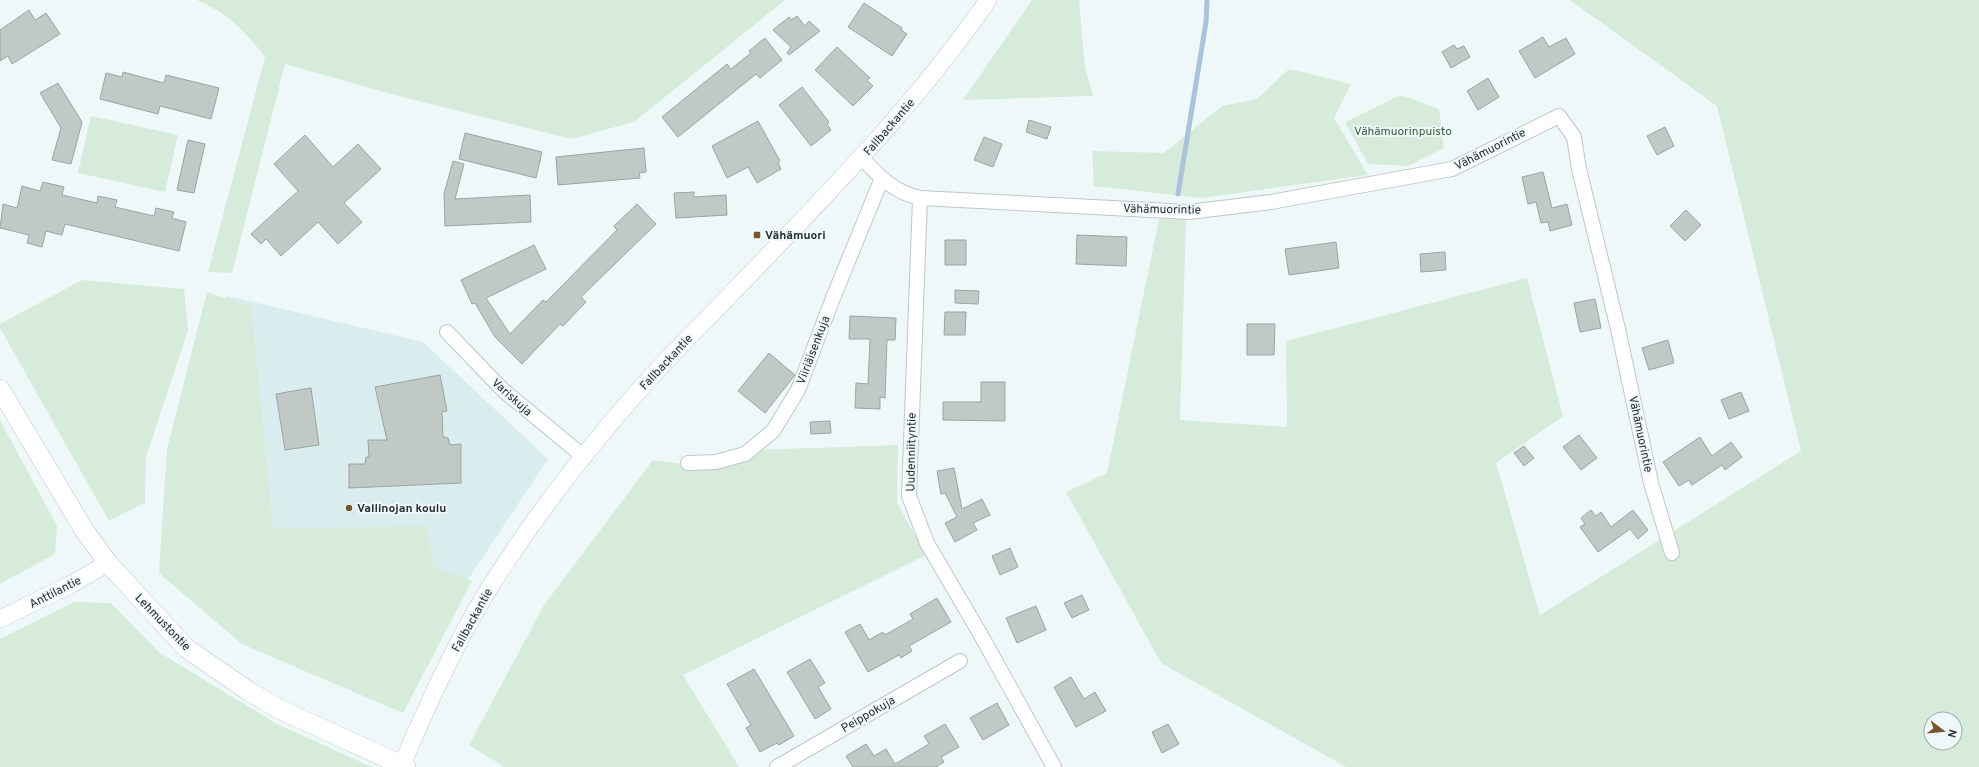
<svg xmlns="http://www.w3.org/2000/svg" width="1979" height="767" font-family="Overpass,sans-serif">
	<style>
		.built { fill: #daedee }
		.green { fill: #d6ebd9; fill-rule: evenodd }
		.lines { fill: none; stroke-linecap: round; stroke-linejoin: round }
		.stream { stroke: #abc2dc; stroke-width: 5 }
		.building { fill: #c0c9c6; stroke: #9ba4a1 }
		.minor-casing { stroke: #bec7c8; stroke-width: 16 }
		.tertiary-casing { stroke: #bec7c8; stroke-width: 18 }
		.secondary-casing { stroke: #bec7c8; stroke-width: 20 }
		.minor { stroke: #fff; stroke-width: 14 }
		.tertiary { stroke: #fff; stroke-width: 17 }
		.secondary { stroke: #fff; stroke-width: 19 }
		.poi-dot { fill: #75552b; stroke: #eff8f9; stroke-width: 1.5 }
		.labels { text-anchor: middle; stroke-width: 4; stroke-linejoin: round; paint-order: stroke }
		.street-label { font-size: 12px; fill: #2c2f30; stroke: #eff8f9 }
		.park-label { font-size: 12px; fill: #345f3c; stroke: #eff8f9 }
		.poi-label { font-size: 12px; font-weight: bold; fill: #2c2f30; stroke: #eff8f9; text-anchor: start }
	</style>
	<rect width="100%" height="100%" fill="#eff8f9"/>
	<!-- built -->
	<path class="built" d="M227,296L423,342L548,459L449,608L174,557Z"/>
	<!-- green -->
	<path class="green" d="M197,0H785L634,122L571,139L406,98L285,64L232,273L208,272L265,57C243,29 230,15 197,0Z
		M1032,0H1079L1085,68L1093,96L963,100Z
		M1570,0H1979V767H1346L1161,663L1066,492L1107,473L1159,219L1186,220L1180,420L1287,427L1286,341L1527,278L1563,416L1496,463L1540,615L1801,451L1717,106ZM1931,719H1955V743H1931Z
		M1289,69L1351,84L1334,118L1368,175L1201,198L1094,186L1092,151L1164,153L1222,106L1257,99Z
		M1401,95L1439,109L1444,148L1408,166L1368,164L1345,122Z
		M91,116L178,135L165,192L78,173Z
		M82,280L184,289L188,330L146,457L145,503L109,521L0,328V324Z
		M207,292L251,307L273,529L427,526L434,568L472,581L403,713L242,644L159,573L167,449Z
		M0,420L57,526L55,554L0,584Z
		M898,445L897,503L926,555L683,675L739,767H504L469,745L544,605L653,460L688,465L755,450Z
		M75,602L111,603L160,653L277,724L372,767H0V639Z"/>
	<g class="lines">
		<!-- stream -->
		<path class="stream" d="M1178,194L1206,22L1207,0"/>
	</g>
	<!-- building -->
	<path class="building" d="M864,3L902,28L901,30L907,34L892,56L848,27Z
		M29,10L35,20L46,13L60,34L12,64L8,56L0,61V30Z
		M797,16L805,26L809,21L820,31L789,55L787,53L791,47L773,30L789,17L791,20Z
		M1543,37L1549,47L1566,38L1575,54L1535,78L1519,51Z
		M765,38L782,60L760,78L756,74L678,137L662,117L727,64L731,69L751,53L749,51Z
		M1454,45L1457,49L1464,46L1470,57L1451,68L1442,52Z
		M837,47L870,78L867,80L873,86L853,106L815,70Z
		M123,72L164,83L166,75L219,88L211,119L160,106L158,114L100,99L106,73L122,77Z
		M1488,78L1499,97L1478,110L1467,91Z
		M58,83L82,122L71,164L52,160L61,128L40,93Z
		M802,87L829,122L827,124L831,130L811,146L779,105Z
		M1029,120L1051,127L1047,139L1026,132Z
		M758,121L780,161L778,163L781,169L757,183L748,167L727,178L712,146Z
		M1665,127L1674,146L1657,155L1647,136Z
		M465,133L542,152L536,178L459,159Z
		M305,135L333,167L358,144L381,169L344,203L362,222L338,244L318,222L281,256L266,239L261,244L251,234L298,191L274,164Z
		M984,137L1002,144L993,167L974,160Z
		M188,140L205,144L194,193L177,190Z
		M644,148L646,172L639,173L640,178L558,185L556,157Z
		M453,161L464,164L455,199L530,195L531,222L445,226L444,194Z
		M1543,172L1552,208L1567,204L1572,225L1550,231L1548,222L1541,223L1536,202L1528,204L1522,177Z
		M43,182L64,187L62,195L97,203L98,196L117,200L115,207L154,216L156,208L174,212L172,218L186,222L179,251L65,224L62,235L46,231L42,247L27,243L29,235L0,228L3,204L17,208L22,186L40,191Z
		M694,192V197L726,195L727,215L676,218L674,193Z
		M637,204L656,224L581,297L586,302L563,326L560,324L522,364L495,337L475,303L472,304L461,280L534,245L546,269L486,298L510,334L543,300L546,302L617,230L614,226Z
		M1686,210L1701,225L1685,241L1670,226Z
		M1077,235L1127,237L1126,266L1076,264Z
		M945,240H966V265H945Z
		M1336,242L1339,268L1289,275L1285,249Z
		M1445,252L1446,270L1421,272L1420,254Z
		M955,290L979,291L978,304L955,303Z
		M1595,299L1601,328L1580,332L1574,303Z
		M945,312H966L965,335H944Z
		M850,316L896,318L895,340H887L885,398L880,397V409L855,408L856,383L868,384L870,339H849Z
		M1247,324H1275L1274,355H1247Z
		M1668,340L1674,363L1649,370L1642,348Z
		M769,353L795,375L765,413L738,391Z
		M440,375L447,411L442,412L443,437L448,438L450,445L461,444V483L349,488V464H365L366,457H369L368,440H387L375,387Z
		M981,382H1005V421L943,420V402H981Z
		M311,388L319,445L285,450L276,394Z
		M1741,392L1749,411L1729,419L1721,400Z
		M830,421L831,433L811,434L810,422Z
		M1579,435L1597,458L1581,470L1563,447Z
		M1700,437L1712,456L1731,442L1742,457L1725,470L1722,465L1692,485L1689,480L1679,486L1663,462Z
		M1524,446L1534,458L1524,466L1514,453Z
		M954,468L962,509L982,499L990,515L973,523L977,530L955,542L945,523L957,517L945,493L941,494L937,471Z
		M1591,510L1596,516L1601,512L1611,527L1633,510L1648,530L1638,539L1630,529L1598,552L1580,527L1585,524L1581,518Z
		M1010,548L1018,567L1000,575L992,556Z
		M1082,595L1089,610L1072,618L1064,603Z
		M937,598L951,622L909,646L912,651L901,658L899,655L868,672L845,632L860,624L869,640L883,632L885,635L913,619L910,614Z
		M1036,606L1046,630L1017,643L1006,618Z
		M810,659L825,683L818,687L831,709L815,719L787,672Z
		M754,669L794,736L779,745L777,743L760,752L746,728L751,725L727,684Z
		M1071,677L1084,699L1095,692L1106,711L1076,727L1054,687Z
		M997,703L1009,725L983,740L970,718Z
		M945,724L959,747L941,757L944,762L936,767H853L846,756L866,744L874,756L886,749L895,764L929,744L924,736Z
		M1168,724L1179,744L1162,753L1152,732Z"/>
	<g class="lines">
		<!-- minor casing -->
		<g class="minor-casing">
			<path id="minor" d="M862,158C880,177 893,192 920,198L909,496L927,543L982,637L1054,767
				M920,198L1189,212L1271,202L1452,169L1559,116L1574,137L1579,169L1618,329L1651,483L1672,553
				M447,332L504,391L583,456
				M688,463L716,462L745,454L773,431L798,390L833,298L882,178
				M777,767L960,661"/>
		</g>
		<!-- tertiary casing -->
		<g class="tertiary-casing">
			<path id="tertiary" d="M0,619L70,585L108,563
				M402,765C428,703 457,639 493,582C537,513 587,449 641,388C661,365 683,343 705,321C803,218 907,118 988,0"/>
		</g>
		<!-- secondary casing -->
		<g class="secondary-casing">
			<path id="secondary" d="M0,389L84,530L108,563L186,648L247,690L279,709L406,767"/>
		</g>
		<!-- minor -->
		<use href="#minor" class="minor"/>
		<!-- tertiary -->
		<use href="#tertiary" class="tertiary"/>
		<!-- secondary -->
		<use href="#secondary" class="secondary"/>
	</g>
	<!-- markers -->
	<g class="poi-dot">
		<rect x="753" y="231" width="8" height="8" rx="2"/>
		<circle cx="349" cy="508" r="4"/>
	</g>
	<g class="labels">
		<!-- street labels -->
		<g class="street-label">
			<text transform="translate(889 127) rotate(-49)" y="4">Fallbackantie</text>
			<text transform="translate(1490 149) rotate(-27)" y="4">Vähämuorintie</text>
			<text transform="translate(1162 209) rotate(1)" y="4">Vähämuorintie</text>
			<text transform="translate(813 350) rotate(-69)" y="4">Viiriäisenkuja</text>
			<text transform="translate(666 362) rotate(-47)" y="4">Fallbackantie</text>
			<text transform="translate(512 397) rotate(42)" y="4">Variskuja</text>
			<text transform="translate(1641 434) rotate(78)" y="4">Vähämuorintie</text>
			<text transform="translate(911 452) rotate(-89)" y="4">Uudenniityntie</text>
			<text transform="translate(55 592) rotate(-27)" y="4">Anttilantie</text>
			<text transform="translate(472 620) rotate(-61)" y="4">Fallbackantie</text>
			<text transform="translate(163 622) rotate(46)" y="4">Lehmustontie</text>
			<text transform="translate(868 714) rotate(-30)" y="4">Peippokuja</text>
		</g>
		<!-- park labels -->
		<g class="park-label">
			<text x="1403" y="135">Vähämuorinpuisto</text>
		</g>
		<!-- poi labels -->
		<g class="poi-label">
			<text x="765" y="239">Vähämuori</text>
			<text x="357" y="512">Vallinojan koulu</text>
		</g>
	</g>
	<!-- north arrow -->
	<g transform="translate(1943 731) rotate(106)"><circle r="19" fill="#eff8f9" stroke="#a1a8a9"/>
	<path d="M0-3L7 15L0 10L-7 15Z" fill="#75552b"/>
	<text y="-6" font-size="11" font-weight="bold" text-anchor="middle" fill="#2c2f30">N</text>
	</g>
</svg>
